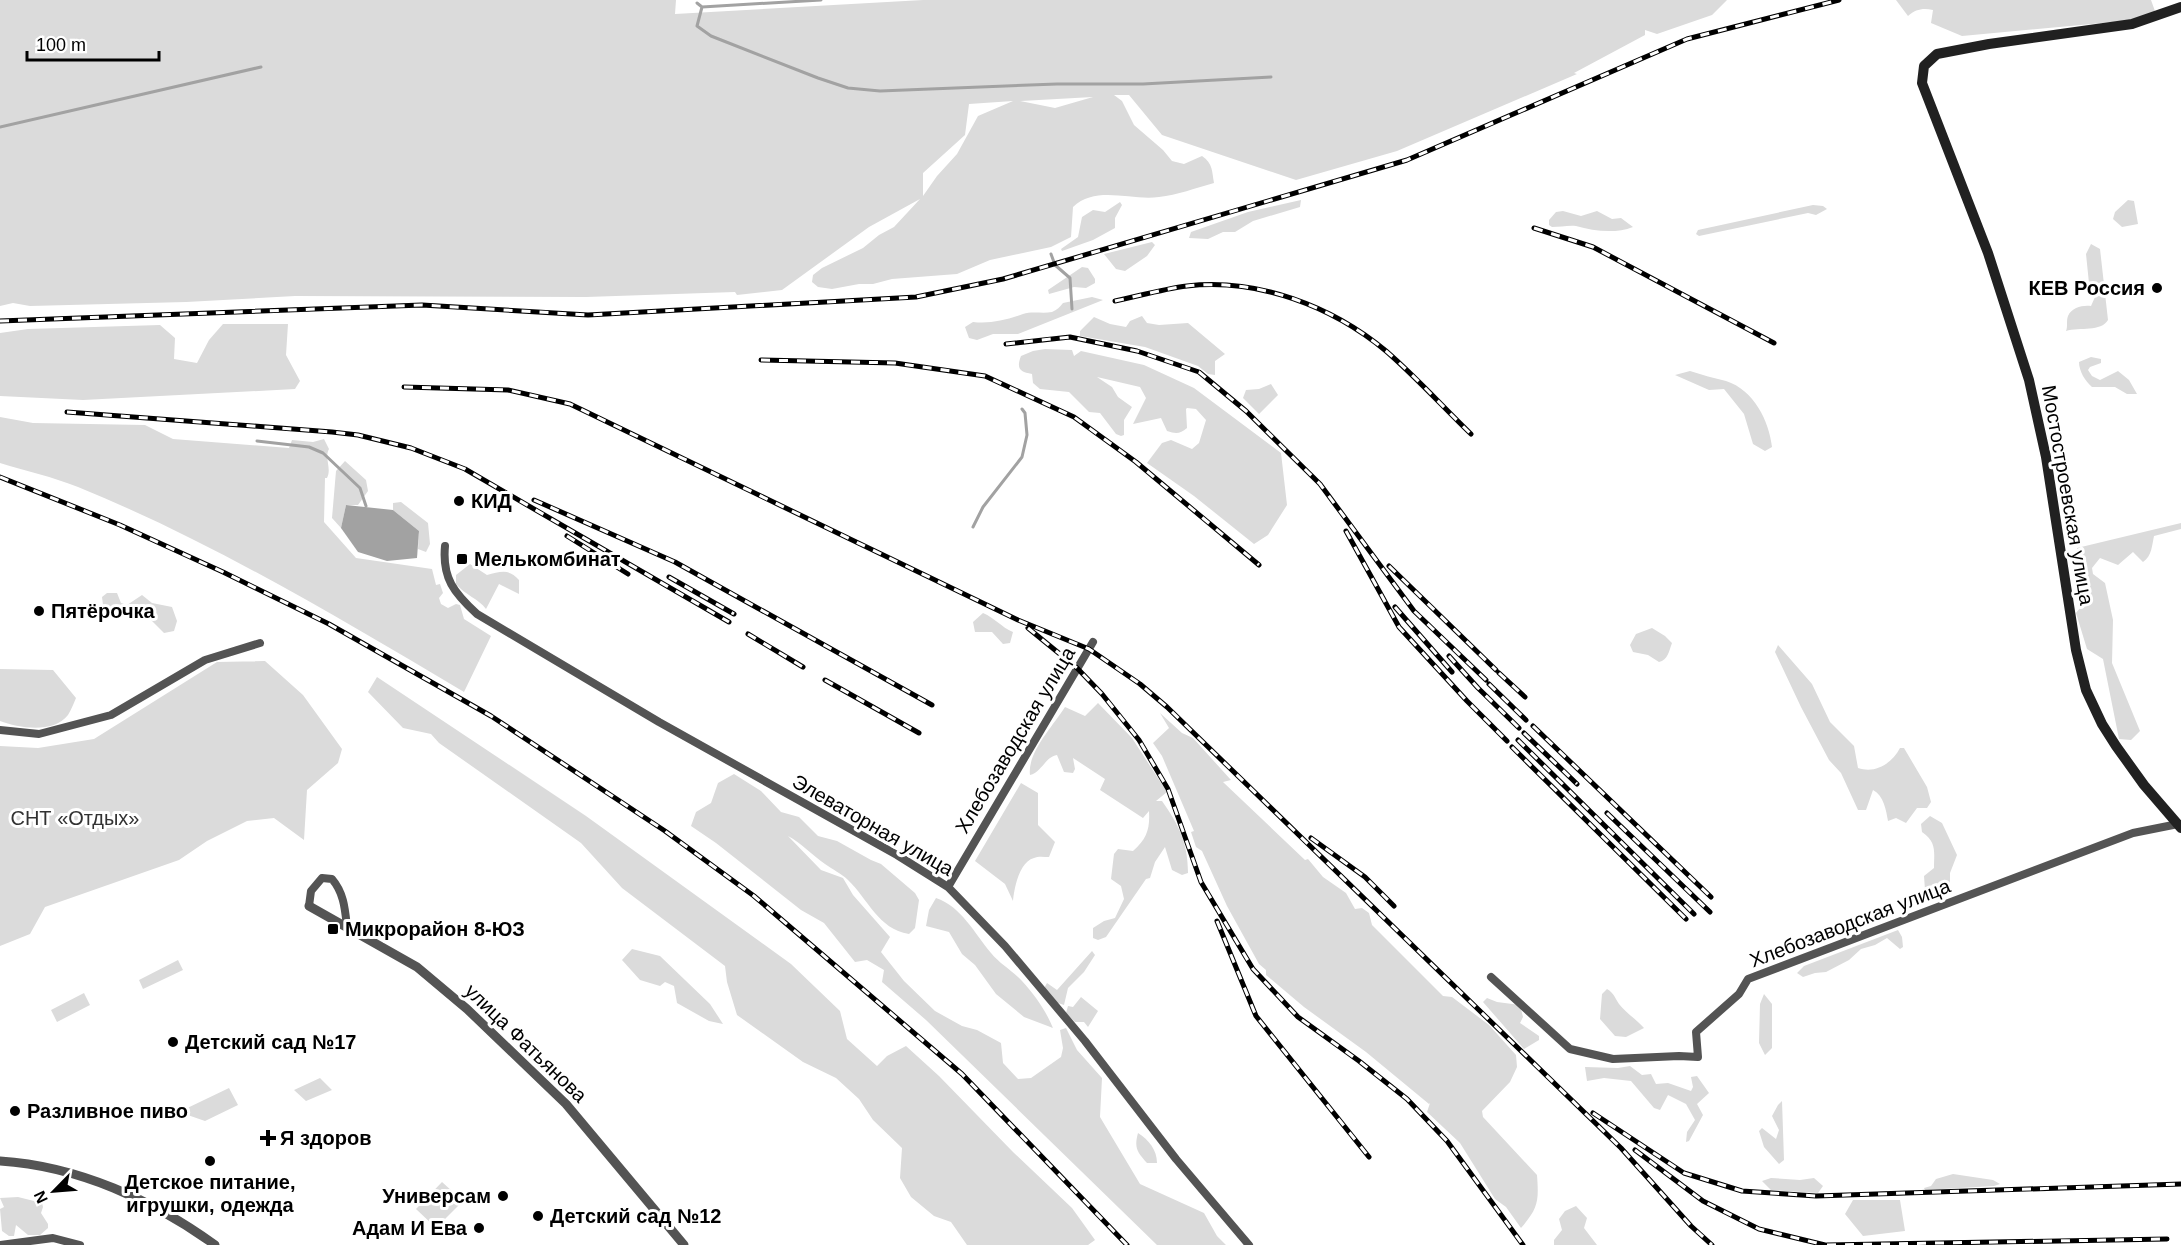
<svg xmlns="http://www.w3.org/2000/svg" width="2181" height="1245" font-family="Arial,sans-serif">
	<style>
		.green { fill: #dbdbdb; fill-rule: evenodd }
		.water { fill: #a2a2a2 }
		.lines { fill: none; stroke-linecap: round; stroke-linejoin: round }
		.stream { stroke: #a2a2a2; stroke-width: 3 }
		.minor { stroke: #545454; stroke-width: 8 }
		.tertiary { stroke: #545454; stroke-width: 9 }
		.secondary { stroke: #212121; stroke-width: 10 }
		.rail-casing { stroke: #000; stroke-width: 5 }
		.rail { stroke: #fff; stroke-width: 3; stroke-dasharray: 9; stroke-linecap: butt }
		.poi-dot { fill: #000; stroke: #fff; stroke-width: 2 }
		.labels { text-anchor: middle; stroke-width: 6; stroke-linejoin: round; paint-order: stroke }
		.poi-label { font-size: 20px; font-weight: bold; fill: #000; stroke: #fff; text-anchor: start }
		.street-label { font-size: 20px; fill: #000; stroke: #fff }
		.park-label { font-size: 20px; fill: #323232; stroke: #fff }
	</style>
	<rect width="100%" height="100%" fill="#fff"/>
	<!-- green -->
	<path class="green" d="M0,0H676L675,14L923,0H1727L1712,15L1657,34L1645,30V35L1574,73L1577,74L1397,151L1296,180L1162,135L1129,95H1114L1122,101L1134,125L1163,150L1172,161L1184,164L1202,156C1213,163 1212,172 1214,183C1196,188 1177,195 1159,197C1131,201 1096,185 1073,207L1071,237L1051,247L990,260L957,274L892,279L873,284H859L832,289L818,287L812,282L813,275L822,268L863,248L879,235L894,227L920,199L869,227L782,290L737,295L735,292L586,297L295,296L186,302L30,306L13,303L0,306ZM1093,97L1055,108L1020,101H1021ZM1013,101L978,116L957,154L937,176L923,196V173L965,135L969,104Z
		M1896,0H2151L2156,14L2124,21L1962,36L1931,23L1933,10C1923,8 1916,9 1908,16Z
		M1301,200L1300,207L1253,221L1235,232H1223L1208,239L1189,238L1191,232L1248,212Z
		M2128,200L2134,201L2138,224L2122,227L2113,219L2115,212Z
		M1120,202L1122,205L1115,218V228L1093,240L1062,251L1061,249L1078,237L1082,217L1093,210L1105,212Z
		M1813,205L1823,206L1827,209L1816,215L1808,213L1699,236L1696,234L1698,230Z
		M1563,211L1581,216L1597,211L1612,219L1621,218L1633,227C1615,234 1594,231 1576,226C1569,225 1560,227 1552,227L1549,225V220L1556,212Z
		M1152,242L1155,245L1147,256L1125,271L1116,269L1104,254Z
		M2091,244L2100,249L2108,320C2101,332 2080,327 2066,331C2068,326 2066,321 2068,316C2072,307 2083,305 2091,306L2095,297L2090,293L2086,254Z
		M1082,267L1088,268L1095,279V283L1086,288L1074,287L1049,294L1048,290Z
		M1092,297L1103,300L1018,334H993L977,340L969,338L965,327L973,322C990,324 1007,320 1023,314C1032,311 1043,314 1052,312C1057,310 1060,307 1063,303Z
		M1142,316L1147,323L1159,325L1188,323L1225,354L1215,361V375L1208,374L1198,366L1145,347L1080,336V331L1094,317L1110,324L1126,327L1130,321Z
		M223,324H288L286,355L300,381L295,389L83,400L0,396V333L28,329L160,325L175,338L174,359L197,363L209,340Z
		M1045,349L1072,350L1074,356L1081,351L1144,365L1194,388L1281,453L1287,505L1268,535L1254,544L1194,496L1147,463L1162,443L1171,440L1192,449L1199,443L1206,420L1196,409L1187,408L1186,409L1187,428C1180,434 1176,434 1167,431L1161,418L1133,424L1146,398L1140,387L1097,377L1112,387L1118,397L1132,407L1124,420V435L1121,436L1116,434L1100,413L1089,412L1069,392L1040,389L1033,383L1032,374C1020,372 1016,369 1021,356L1033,351Z
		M2091,357L2101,359V363L2090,367L2088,370L2092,376L2100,380L2118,371L2129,380L2137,394H2127L2115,387H2092C2085,381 2079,371 2079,362Z
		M1690,371C1702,375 1714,378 1726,381C1754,390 1769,421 1772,447L1765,451L1753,444L1744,414L1724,389L1709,390L1675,375Z
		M1271,384L1278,395L1259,414L1243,398L1246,390L1259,389Z
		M0,417L33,423L145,425L173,439L289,448L292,440L313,442L324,439L329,449C324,458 332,468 327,478H325L324,522L356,558L432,569L436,585L440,584L443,593L439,598L441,604L448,608L456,604L460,605L464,619L491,636L464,692C339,618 213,542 78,487C53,477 26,471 0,463Z
		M345,461L366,480L368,491L358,505H346L341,528L332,518L336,471Z
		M401,502L428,523L430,544L426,552L418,549L419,531L393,510V503Z
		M2181,523V529L2154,536C2152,545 2152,556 2143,562L2133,552L2118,565L2100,558L2092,568L2093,574L2105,583L2113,620L2112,663L2140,731L2131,740L2119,739L2103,659L2087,649L2076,613L2088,598L2077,548Z
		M470,564L487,575C500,572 509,568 519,580V594L499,584L486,609C479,599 465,595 456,584V575Z
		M107,593H117L121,603L127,605L142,595L152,603L172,607L177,621L174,631L164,633L146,615L123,616L114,609L103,605L102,597Z
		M983,613C995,618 1001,627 1013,632L1010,643L1003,644L992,632H975L973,622Z
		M1652,628L1665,636L1672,643C1669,651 1668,660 1659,662L1648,655L1633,652L1630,645L1636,634Z
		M1778,645L1812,684L1830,722L1854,746L1858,768C1876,774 1892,763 1900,748H1904L1927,787L1931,802L1927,808H1917L1906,823L1896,818L1888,821C1886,810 1884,796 1873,790L1866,810H1858L1841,773L1829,760L1801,707L1775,652Z
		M265,661L303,695L342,749L338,763L307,790L304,840L274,818L247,821L207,841L179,860L45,907L30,934L0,946V746L38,748L94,739L217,662Z
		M0,669L53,670L76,698C74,703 71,710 68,715C53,734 19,728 0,721Z
		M377,677L586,816L791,964L840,1011L847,1039L877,1066L887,1056L906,1046L939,1076L1013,1152L1072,1208L1095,1240L1088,1245H967L951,1222L934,1216L911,1197L900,1178L902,1148L873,1120L859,1099L836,1078L803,1062L737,1015L727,982L725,966L622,888L581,843L439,743L431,734L403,728L368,692Z
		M1098,703L1132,738L1167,792L1156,801H1162C1179,825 1188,843 1188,873L1182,875L1172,870L1165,847L1155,862L1150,878L1146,879L1106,937L1098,940L1093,938V928L1104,921L1115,918L1124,899L1121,886L1111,879L1114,854L1118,849L1133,851C1147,839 1150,829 1149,811L1143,818L1100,790L1105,779L1073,758L1075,769L1073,773L1064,772L1057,755C1045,757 1042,772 1030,775C1027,753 1053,726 1065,707L1085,716Z
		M1160,713L1182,733L1193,738L1231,780L1223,782L1305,860L1308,859L1323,877L1346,893L1355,909L1362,908L1369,913L1372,925L1443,996L1452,997L1489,1025L1516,1055L1517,1067L1510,1082L1482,1111L1483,1117L1537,1175C1539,1202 1538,1208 1521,1228L1506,1207L1495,1199L1460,1143L1427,1112L1430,1103L1429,1104L1366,1052L1304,1007L1266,975V970L1259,964L1227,906L1202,851L1196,847L1191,832L1194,831L1162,756L1153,743L1169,728Z
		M734,774L761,791L781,812L799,817L818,836L837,841L871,860L881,864L915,893L919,900L915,928L909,934C878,929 868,899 848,880C841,873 833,870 825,864C812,855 801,843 788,836L821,870L843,878L853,895L890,937L881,952L904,981L935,1011L962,1026L977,1030L1001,1043L1003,1063L1018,1079L1031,1078L1061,1057L1063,1048L1060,1030L1066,1028L1077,1050L1102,1078L1100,1117L1140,1184L1204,1213L1217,1236L1226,1245H1157L926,1020L882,982L884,970L867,960L855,962L824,923L801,910L716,843L691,826L696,812L711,803L718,783Z
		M1021,783L1038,793V825L1055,842L1049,857C1044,857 1038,856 1034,858C1019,862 1014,889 1013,901L1005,884L975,861Z
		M1930,816L1942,823L1957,855L1950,873V885L1945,891L1925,890L1924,876L1934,868C1934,852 1937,842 1922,832L1921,824Z
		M936,898C961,906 975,934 991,953C1000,964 1013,971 1022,981C1035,995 1046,1011 1053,1028L1024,1017L996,994L975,965L962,954L949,932L926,926L929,910Z
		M1898,930L1902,937L1903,947L1900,949L1887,938L1875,945L1861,949L1849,960L1826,972L1815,973L1803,977L1797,973L1804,966Z
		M632,949L660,956L710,1004L723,1024L709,1021L677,1003L674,986L665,982L660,986L640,980L622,960Z
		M1092,951L1095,955L1084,972L1068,988L1064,1005L1055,1002L1043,990L1047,983L1057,990Z
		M178,960L183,970L143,989L139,980Z
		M1607,989C1614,993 1615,998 1619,1004C1626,1013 1636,1019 1644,1028L1626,1037L1615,1036L1600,1019L1602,994Z
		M84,993L90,1005L57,1022L51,1010Z
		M1764,994L1772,1004V1048L1765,1055L1759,1043L1760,1004Z
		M1081,997L1098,1011L1088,1027L1084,1022H1075L1066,1013L1068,1006L1073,1007Z
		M1487,998L1497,1002L1520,1005L1523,1017L1520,1023L1539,1036V1040L1524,1049L1483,1002Z
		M1630,1066L1642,1075L1651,1074L1656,1084L1668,1083L1691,1091L1693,1087L1691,1077L1697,1076L1709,1093L1697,1104L1703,1115L1689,1141L1686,1142L1687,1132L1695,1120L1686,1104L1668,1095L1660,1110L1654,1108L1631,1081L1604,1078L1587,1081L1585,1067L1618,1068Z
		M320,1078L332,1090L306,1101L294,1090Z
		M229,1088L238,1105L205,1121L179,1112Z
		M1782,1101L1784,1160L1779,1164L1764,1147L1759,1131L1762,1128L1776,1139L1779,1130L1772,1116L1778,1105Z
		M1138,1133C1149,1140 1157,1150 1157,1163H1147C1137,1152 1134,1148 1138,1133Z
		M1953,1174L1993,1180L2000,1184L1994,1186L1925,1190L1924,1188L1931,1186L1936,1179Z
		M1771,1178L1800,1180L1814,1178L1823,1186L1818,1193L1771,1190L1762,1181Z
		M442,1182L463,1201L436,1228L416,1209Z
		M18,1197L42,1203L43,1207L41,1213L48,1224V1228L40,1235H28L16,1225L14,1236H9L2,1231L0,1209L4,1207L0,1198Z
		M1853,1200H1900L1905,1231L1863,1236L1845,1214Z
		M1576,1206L1587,1218L1584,1228L1597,1245H1554V1240L1562,1230L1559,1219L1565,1211Z"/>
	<!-- water -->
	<path class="water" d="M346,505L393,510L419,531L417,558L387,561L358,552L341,528Z"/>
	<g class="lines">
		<!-- stream -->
		<path class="stream" d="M697,3L702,7L821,0
			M702,7L697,26L711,36L818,78L848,88L880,91L1057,84H1143L1271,77
			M0,127L261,67
			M1051,254L1055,265L1070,278L1072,309
			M257,441L309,447L323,453L360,488L366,506
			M973,527L983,507L1022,457L1027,435L1025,413L1022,409"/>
		<!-- minor -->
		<path class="minor" d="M445,546C442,578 454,593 477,614L659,722L897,855L948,887L1005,946L1085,1041L1176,1159L1249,1245
			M0,730L39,734L111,715L205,660L260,643
			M948,887L1093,642
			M309,906L311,891L322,878L332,879C344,893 345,909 347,927
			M1491,977L1570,1049L1613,1059L1679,1056L1698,1057L1696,1032L1739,994L1748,979L2133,833L2178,824
			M0,1245L53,1238L80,1245"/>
		<!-- tertiary -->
		<path class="tertiary" d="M309,906L417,967L467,1009L566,1104L684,1245
			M0,1161C78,1166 153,1200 215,1245"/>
		<!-- secondary -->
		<path class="secondary" d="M2181,7L2132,24L1989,44L1937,54L1924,66L1922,83L1988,253L2029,380L2046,457L2076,650L2086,690L2102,724L2116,746L2144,785L2181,828"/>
		<!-- rail casing -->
		<g class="rail-casing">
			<path id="rail" d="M1534,228L1593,247L1774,343
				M1115,301C1139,296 1163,289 1187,286C1258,278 1332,306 1386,351C1416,377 1443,407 1471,434
				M0,321L422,305L588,315L916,297L1003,279L1407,160L1687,39L1839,0
				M1006,344L1070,337L1137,351L1199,372L1246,411L1320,484L1414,611L1486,680
				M761,360L895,363L985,376L1074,417L1136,462L1259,565
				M404,387L508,390L570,404L1018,620L1089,649L1140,684L1167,707L1621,1148L1691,1226L1712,1245
				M67,412L332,432L358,435L411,448L465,469L729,622
				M0,477L120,525L223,572L329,624L491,716L665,831L754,896L962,1074L1127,1245
				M534,500L675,562L932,705
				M1346,531L1399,627L1467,701L1507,741
				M567,536L628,574
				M1389,566L1496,670
				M669,577L734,614
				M1395,607L1452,672
				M1028,628L1077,668L1102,694L1139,740L1168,789L1201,882L1253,969L1298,1017L1359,1061L1407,1099L1447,1141L1523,1245
				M748,634L803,667
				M1449,656L1478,688L1519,728
				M1499,673L1525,697
				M825,680L919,733
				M1489,684L1526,720
				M1533,726L1711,897
				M1524,733L1577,784
				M1518,740L1694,914
				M1512,747L1686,919
				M1607,813L1710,912
				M1311,838L1365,877L1394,906
				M1217,921L1256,1016L1369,1157
				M1593,1113L1684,1173L1742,1191L1816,1196L2181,1184
				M1635,1150L1703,1201L1759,1229L1825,1245
				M1827,1245L2167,1239"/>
		</g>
		<!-- rail -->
		<use href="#rail" class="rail"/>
	</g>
	<!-- markers -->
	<g class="poi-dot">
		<circle cx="2157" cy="288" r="6"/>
		<circle cx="459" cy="501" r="6"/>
		<rect x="456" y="553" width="12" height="12" rx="3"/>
		<circle cx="39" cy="611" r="6"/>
		<rect x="327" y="923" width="12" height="12" rx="3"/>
		<circle cx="173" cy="1042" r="6"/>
		<circle cx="15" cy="1111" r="6"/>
		<path d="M265 1129h6v6h6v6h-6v6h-6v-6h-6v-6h6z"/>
		<circle cx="210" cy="1161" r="6"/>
		<circle cx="503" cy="1196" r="6"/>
		<circle cx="538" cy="1216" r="6"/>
		<circle cx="479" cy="1228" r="6"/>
	</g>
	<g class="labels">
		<!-- poi labels -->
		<g class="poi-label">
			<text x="2145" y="295" text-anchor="end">КЕВ Россия</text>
			<text x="471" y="508">КИД</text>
			<text x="474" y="566">Мелькомбинат</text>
			<text x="51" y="618">Пятёрочка</text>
			<text x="345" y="936">Микрорайон 8-ЮЗ</text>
			<text x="185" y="1049">Детский сад №17</text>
			<text x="27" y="1118">Разливное пиво</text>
			<text x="280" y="1145">Я здоров</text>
			<text x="210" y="1189" text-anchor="middle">Детское питание,<tspan x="210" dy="23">игрушки, одежда</tspan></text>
			<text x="491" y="1203" text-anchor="end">Универсам</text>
			<text x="550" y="1223">Детский сад №12</text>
			<text x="467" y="1235" text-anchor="end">Адам И Ева</text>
		</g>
		<!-- street labels -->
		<g class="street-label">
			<text transform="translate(2068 495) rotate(80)" y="7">Мостостроевская улица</text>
			<text transform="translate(1015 740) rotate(-59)" y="7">Хлебозаводская улица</text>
			<text transform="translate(873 825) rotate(30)" y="7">Элеваторная улица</text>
			<text transform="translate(1850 923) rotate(-21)" y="7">Хлебозаводская улица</text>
			<text transform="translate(526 1043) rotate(44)" y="7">улица Фатьянова</text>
		</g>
		<!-- park labels -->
		<g class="park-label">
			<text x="75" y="825">СНТ «Отдых»</text>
		</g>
	</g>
	<!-- north arrow -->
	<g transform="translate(54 1191) rotate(245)" stroke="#ffffff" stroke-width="4.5" paint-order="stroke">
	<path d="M0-4.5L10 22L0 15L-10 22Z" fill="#000000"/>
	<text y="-9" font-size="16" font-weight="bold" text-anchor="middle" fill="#000000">N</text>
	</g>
	<!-- scale -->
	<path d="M27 51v9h132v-9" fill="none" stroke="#000000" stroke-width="3"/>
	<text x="36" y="51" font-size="18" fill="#000000" stroke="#ffffff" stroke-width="4.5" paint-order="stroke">100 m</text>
</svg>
